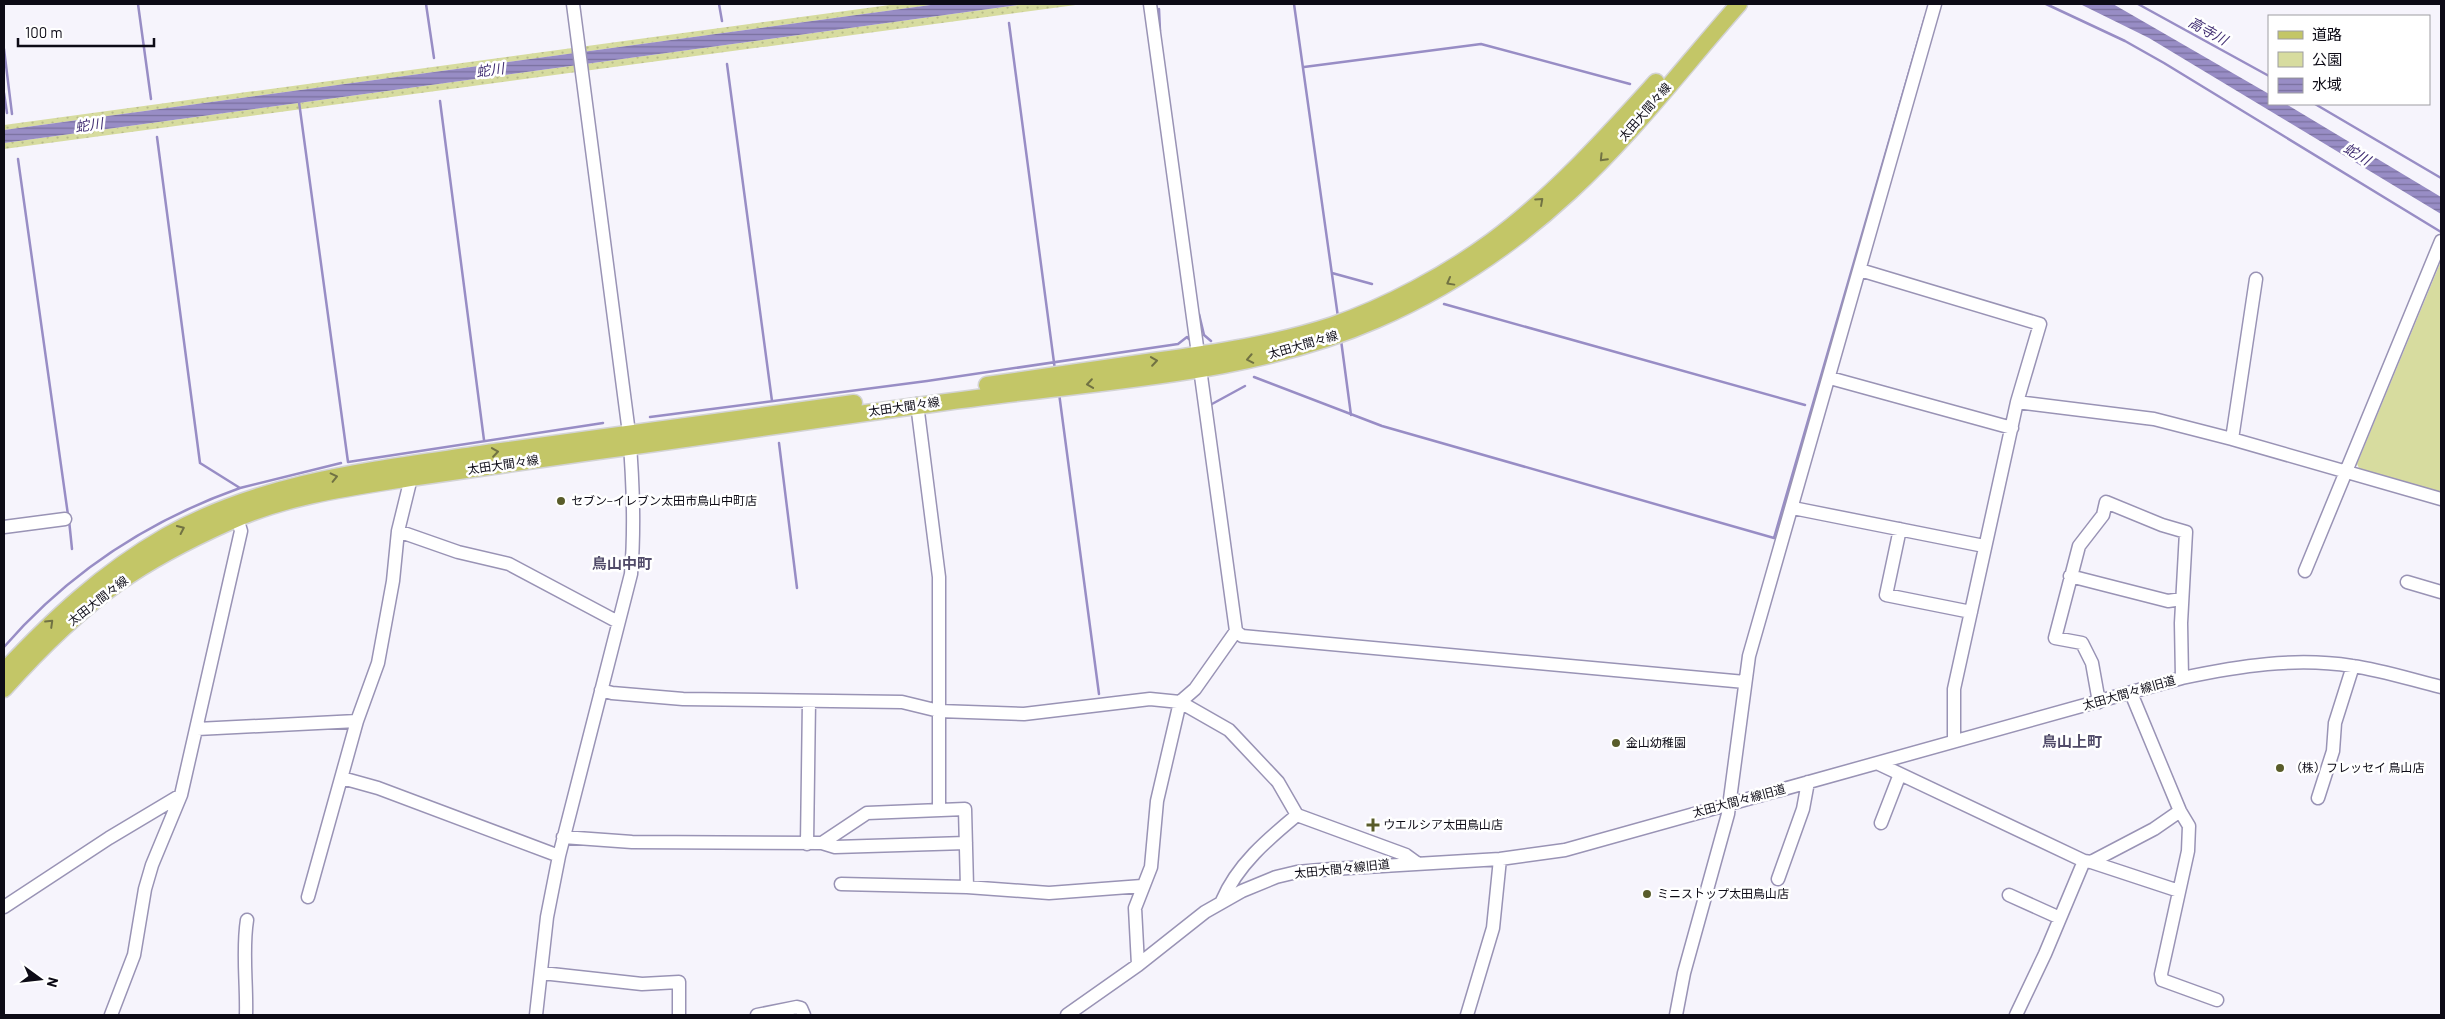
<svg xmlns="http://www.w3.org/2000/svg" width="2445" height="1019" font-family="Barlow,'Noto Sans JP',sans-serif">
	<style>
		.green { fill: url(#green-dots) }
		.pitch { fill: #d7dc9f }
		.water { fill: url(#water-rules) }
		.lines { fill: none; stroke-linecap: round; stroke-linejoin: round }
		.stream { stroke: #988dc5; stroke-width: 2.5 }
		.minor-casing { stroke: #9993b5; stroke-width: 15 }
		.major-casing { stroke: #d3d3d5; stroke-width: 19 }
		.minor { stroke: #fff; stroke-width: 12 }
		.major { stroke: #c3c667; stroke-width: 16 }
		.oneway { stroke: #717243 }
		.poi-dot { fill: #595c2a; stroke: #fff; stroke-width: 2 }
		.labels { text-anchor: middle; stroke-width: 5; stroke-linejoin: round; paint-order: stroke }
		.street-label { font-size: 12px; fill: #0d0b16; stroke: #fff }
		.poi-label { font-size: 12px; fill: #0d0b16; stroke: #fff; text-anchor: start }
		.water-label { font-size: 14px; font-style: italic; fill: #422f73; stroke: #fff }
		.quarter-label { font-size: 15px; font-weight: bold; fill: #514b69; stroke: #fff }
	</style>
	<defs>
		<pattern id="green-dots" width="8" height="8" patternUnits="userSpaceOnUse" patternTransform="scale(1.25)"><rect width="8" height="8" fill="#d7dc9f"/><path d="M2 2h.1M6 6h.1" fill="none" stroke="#b7bb88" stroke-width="1.8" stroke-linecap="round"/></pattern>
		<pattern id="water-rules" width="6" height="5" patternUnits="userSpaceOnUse" patternTransform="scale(1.25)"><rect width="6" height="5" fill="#988dc5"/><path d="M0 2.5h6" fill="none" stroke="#7a719f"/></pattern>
	</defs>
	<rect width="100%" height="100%" fill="#f6f4fc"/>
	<!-- green -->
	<path class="green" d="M897,4H938L4,130V125Z
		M1026,4H1083L4,149V143Z"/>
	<!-- pitch -->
	<path class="pitch" d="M2441,261V493L2360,470L2357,464Z"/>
	<!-- water -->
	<path class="water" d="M938,4H1026L4,143V130Z
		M2080,4H2113L2269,94V104H2286L2441,197V214L2149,38Z"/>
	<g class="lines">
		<!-- stream -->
		<path class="stream" d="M138,4L151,99
			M426,4L434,58
			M719,4L722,21
			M1294,4L1338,317
			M2046,4L2125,41L2164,63L2441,232
			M2138,4L2269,76
			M1159,9L1160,31
			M1009,23L1055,370
			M4,49L12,114
			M727,64L772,401
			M1304,67L1481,44L1630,84
			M4,93L7,113
			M440,101L484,440
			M299,102L348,462L603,423
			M2315,104L2441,178
			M157,137L200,463L240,488L341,463
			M18,159L68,515
			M1332,273L1372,284
			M1444,304L1805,405
			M1199,314L1204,335L1211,341
			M1341,340L1351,415
			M1254,377L1382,426L1774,538L1925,17
			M1059,393L1099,694
			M1212,404L1245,386
			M650,417L927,381L1178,344L1187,337L1189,339
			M779,443L797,588
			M69,520L72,549
			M4,647C69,572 147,521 240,488"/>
		<!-- minor casing -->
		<g class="minor-casing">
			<path id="minor" d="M1860,270L2040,324L2017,402L1954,689V741
				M1830,378L2012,428
				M2017,402L2154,419L2232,439L2441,499
				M917,404L939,577V810
				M2232,439L2256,279
				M1793,508L1984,546
				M4,527L65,519
				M1900,529L1886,595L1971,612
				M398,531L458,552L509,564L618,622
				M2305,571L2441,241
				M2070,576L2168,601L2182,599
				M2407,582L2441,592
				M1236,631L1242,636L1745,682
				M601,690L612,693L683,699L902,702L939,711L1024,714L1150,699L1180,702L1229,730L1278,782L1297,815L1406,855L1417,863
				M2131,693L2180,811L2189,826L2188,851L2161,974L2162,980L2217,1000
				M2099,702L2092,663L2082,643L2055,638L2079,546L2103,515L2106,502L2162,525L2186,532L2181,623L2182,678
				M197,729L357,721
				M1879,764L2084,861L2091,862L2154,829L2180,811
				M342,778L378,788L559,856
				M2318,798L2333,751L2335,723L2353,666
				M1881,823L1900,774
				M563,837L632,842L822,843L835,847L966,843
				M822,843L867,813L965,809L967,887
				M807,844L809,701
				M2091,862L2179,891
				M1778,879L1803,809L1808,782
				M841,884L967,887L1049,893L1142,886
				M2009,895L2060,918
				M308,897L357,721L378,663L393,581L398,531L411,478
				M1222,901C1237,865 1268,839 1297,815
				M4,907L109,838L181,795
				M1138,965L1135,908L1151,867L1157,801L1180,702L1195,689L1236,631L1150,4
				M542,973L642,984L679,982V1015
				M111,1015L134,955L145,889L152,865L181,795L241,531L237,518
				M246,1015C247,983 242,951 247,920
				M536,1015L547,917L559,856L631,574C635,527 633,480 629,433L573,4
				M757,1015L797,1007L801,1008L804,1015
				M1067,1015L1138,965L1205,912L1242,891L1276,877L1297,872L1332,869L1500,859L1565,850L2182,678C2239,666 2295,657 2352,666C2382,670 2412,680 2441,687
				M1467,1015L1493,928L1500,859
				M1676,1015L1684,973L1728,814L1749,656L1935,4
				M2016,1015L2045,954L2084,861"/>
		</g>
		<!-- major casing -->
		<g class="major-casing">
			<path id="major" d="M987,385C1043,377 1098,369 1154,361C1214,353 1275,344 1333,325C1386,307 1447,274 1492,241C1553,196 1605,138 1656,82
				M4,671C54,618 102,573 166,536C265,479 382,469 494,452C614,435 734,419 854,403
				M4,689C38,651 76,613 118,583C152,559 191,539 229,522C288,495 354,487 417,477C475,469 533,460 591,452C736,433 879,409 1025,392C1143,378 1266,368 1376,320C1447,289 1513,245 1570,192C1632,135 1684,66 1739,4"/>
		</g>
		<!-- minor -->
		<use href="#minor" class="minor"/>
		<!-- major -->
		<use href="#major" class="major"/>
	</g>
	<!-- one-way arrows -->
	<defs><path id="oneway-chevron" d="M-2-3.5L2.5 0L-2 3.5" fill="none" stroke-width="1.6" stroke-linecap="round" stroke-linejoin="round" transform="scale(1.25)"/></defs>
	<g class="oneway">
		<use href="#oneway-chevron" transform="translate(1603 158) rotate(134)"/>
		<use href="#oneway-chevron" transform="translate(1540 201) rotate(-42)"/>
		<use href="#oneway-chevron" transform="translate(1450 282) rotate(151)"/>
		<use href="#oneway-chevron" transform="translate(1250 359) rotate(169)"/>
		<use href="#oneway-chevron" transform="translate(1154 361) rotate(-8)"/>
		<use href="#oneway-chevron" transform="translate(1090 384) rotate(172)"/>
		<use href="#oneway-chevron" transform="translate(495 452) rotate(-8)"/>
		<use href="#oneway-chevron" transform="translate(334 477) rotate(-13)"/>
		<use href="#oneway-chevron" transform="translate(181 529) rotate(-25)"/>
		<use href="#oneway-chevron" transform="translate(50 623) rotate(-44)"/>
	</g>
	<!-- markers -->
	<g class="poi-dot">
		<circle cx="561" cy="501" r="5"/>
		<circle cx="1616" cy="743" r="5"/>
		<circle cx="2280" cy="768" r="5"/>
		<path d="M1370.5 817.5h5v5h5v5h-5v5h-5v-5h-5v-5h5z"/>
		<circle cx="1647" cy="894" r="5"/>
	</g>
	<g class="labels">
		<!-- street labels -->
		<g class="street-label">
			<text transform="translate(1645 112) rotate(-49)" y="4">太田大間々線</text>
			<text transform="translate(1303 345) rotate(-16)" y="4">太田大間々線</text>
			<text transform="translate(904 407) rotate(-8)" y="4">太田大間々線</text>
			<text transform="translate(503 465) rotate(-8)" y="4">太田大間々線</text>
			<text transform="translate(98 601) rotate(-38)" y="4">太田大間々線</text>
			<text transform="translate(2129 693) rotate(-16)" y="4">太田大間々線旧道</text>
			<text transform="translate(1739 801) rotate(-15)" y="4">太田大間々線旧道</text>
			<text transform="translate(1342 869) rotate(-6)" y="4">太田大間々線旧道</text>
		</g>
		<!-- poi labels -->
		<g class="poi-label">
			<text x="571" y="505">セブン−イレブン太田市鳥山中町店</text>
			<text x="1626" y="747">金山幼稚園</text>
			<text x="2290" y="772">（株）フレッセイ 鳥山店</text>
			<text x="1383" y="829">ウエルシア太田鳥山店</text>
			<text x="1657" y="898">ミニストップ太田鳥山店</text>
		</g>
		<!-- water labels -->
		<g class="water-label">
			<text transform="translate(2208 31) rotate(29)" y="5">高寺川</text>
			<text transform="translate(490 70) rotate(-8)" y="5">蛇川</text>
			<text transform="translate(89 125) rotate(-8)" y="5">蛇川</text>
			<text transform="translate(2357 154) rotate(31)" y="5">蛇川</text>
		</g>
		<!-- quarter labels -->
		<g class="quarter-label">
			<text x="622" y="569">鳥山中町</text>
			<text x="2072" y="747">鳥山上町</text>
		</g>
	</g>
	<!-- border -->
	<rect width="2445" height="1019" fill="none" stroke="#0d0b16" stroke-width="10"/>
	<!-- legend -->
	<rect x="2268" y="15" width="162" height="90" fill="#ffffff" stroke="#9e9da2"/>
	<rect x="2278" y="31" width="25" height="8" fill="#c3c667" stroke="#9e9da2"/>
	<text x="2312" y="40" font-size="15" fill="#0d0b16">道路</text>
	<rect x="2278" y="52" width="25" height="15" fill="#d7dc9f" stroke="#9e9da2"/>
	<text x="2312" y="65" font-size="15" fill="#0d0b16">公園</text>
	<rect x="2278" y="78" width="25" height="15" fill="url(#water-rules)" stroke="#9e9da2"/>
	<text x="2312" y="90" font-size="15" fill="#0d0b16">水域</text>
	<!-- north arrow -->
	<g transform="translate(40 979) rotate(105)" stroke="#ffffff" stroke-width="4" paint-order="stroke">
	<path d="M0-4L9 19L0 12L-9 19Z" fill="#0d0b16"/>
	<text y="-8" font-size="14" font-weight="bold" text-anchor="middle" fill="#0d0b16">N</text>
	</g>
	<!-- scale -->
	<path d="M18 38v8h136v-8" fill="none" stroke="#0d0b16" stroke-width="2.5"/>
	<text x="25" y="38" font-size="15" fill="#0d0b16" stroke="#ffffff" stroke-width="4" paint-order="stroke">100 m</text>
</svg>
